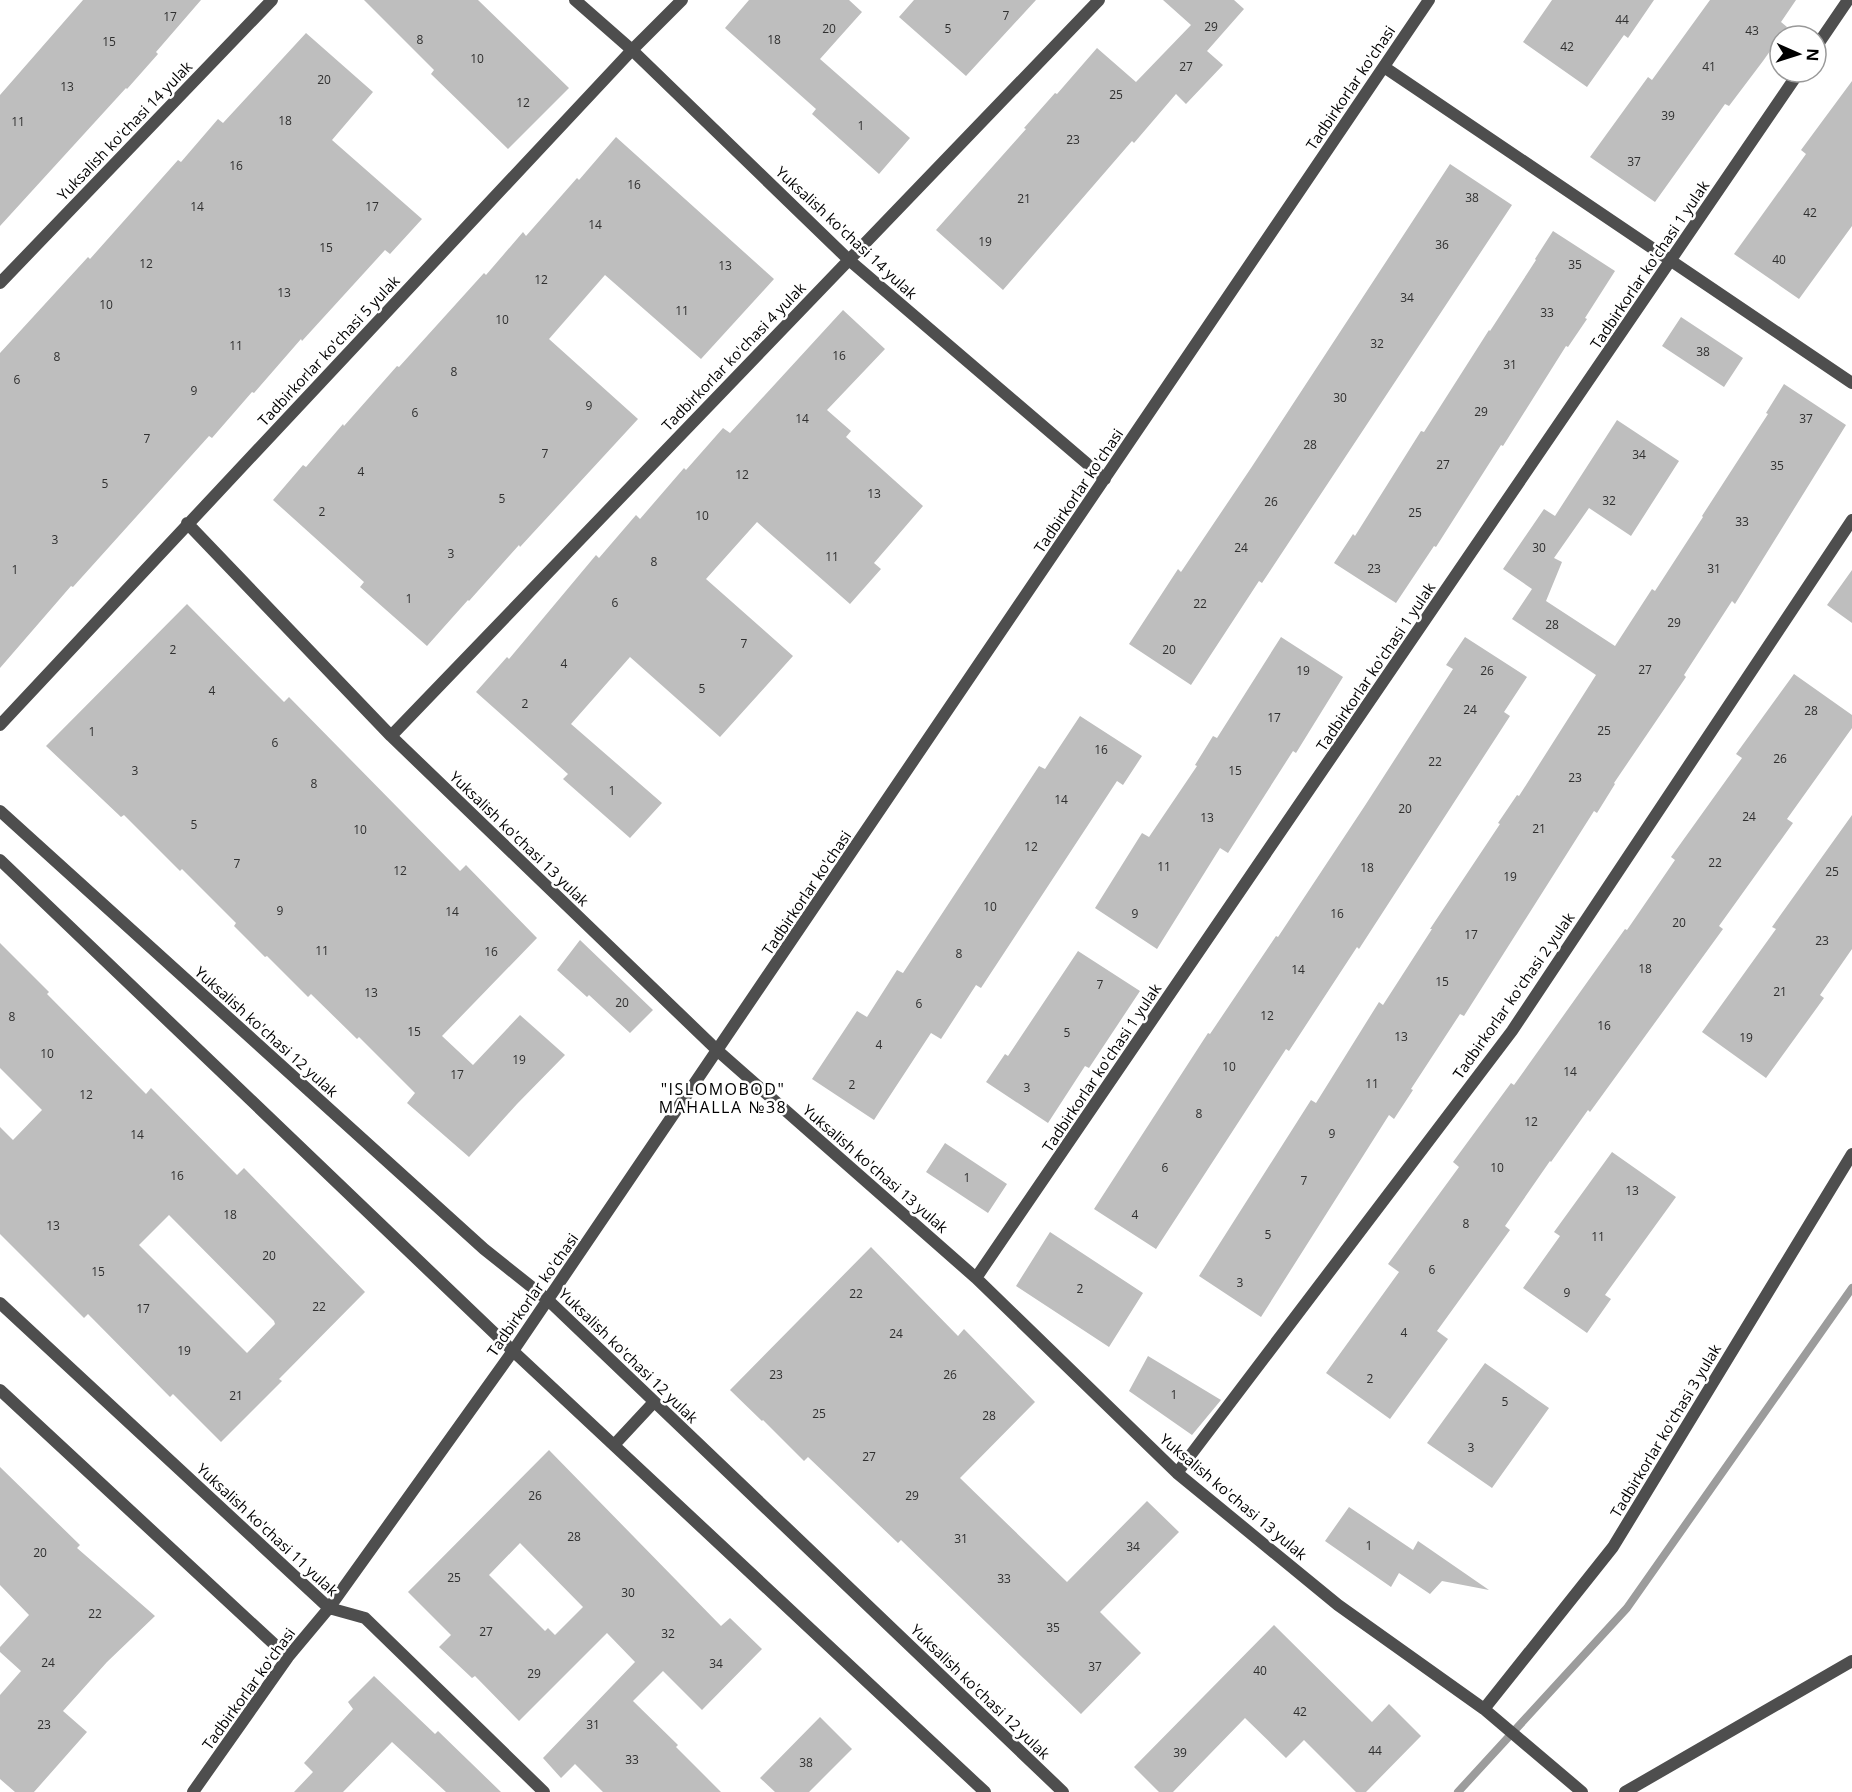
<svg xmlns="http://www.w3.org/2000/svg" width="1852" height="1792" font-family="'Open Sans',sans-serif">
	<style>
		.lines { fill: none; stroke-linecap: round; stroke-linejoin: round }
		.stream { stroke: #9c9c9c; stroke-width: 8 }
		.building { fill: #bebebe; fill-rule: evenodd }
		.street { stroke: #4e4e4e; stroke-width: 12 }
		.labels { text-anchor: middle; stroke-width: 5; stroke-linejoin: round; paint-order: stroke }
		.number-label { font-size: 12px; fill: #303030 }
		.street-label { font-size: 15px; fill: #000; stroke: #fff }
		.neighbourhood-label { font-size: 16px; letter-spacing: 1.5px; fill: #000; stroke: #fff }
	</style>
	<rect width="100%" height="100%" fill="#fff"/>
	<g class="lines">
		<!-- stream -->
		<path class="stream" d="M1458,1792L1627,1608L1852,1288"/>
	</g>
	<!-- building -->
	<path class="building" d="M83,0H201L156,52L158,54L127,89L126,88L0,226V95Z
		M364,0H478L569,88L508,149L431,74L434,70Z
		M749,0H849L862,12L820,59L910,138L879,174L812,114L816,109L725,28Z
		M914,0H1036L966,76L899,17Z
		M1163,0H1234L1244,9L1207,51L1223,65L1186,104L1176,94L1134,143L1132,141L1003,290L936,230L1026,129L1024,128L1055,93L1057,94L1097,48L1136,82L1191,25Z
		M1552,0H1654L1628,38L1624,35L1587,87L1523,42Z
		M1710,0H1796L1781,22L1787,27L1763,61L1729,106L1725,104L1655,202L1590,157L1648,77L1652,80Z
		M306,33L373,92L332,140L422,219L390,254L385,250L302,341L301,339L254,393L252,392L212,438L209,436L73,587L71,586L0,668V353L88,257L90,259L178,160L181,162L218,119L223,123Z
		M1852,81V226L1799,299L1734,254L1806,154L1801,150Z
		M616,137L774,279L701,359L605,275L549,339L638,419L520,547L519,545L469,601L468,600L427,646L360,587L364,582L273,500L303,465L306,467L343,424L344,426L397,366L399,367L484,273L486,275L523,232L526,236L577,178L579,180Z
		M1450,164L1512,205L1262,583L1259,581L1191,685L1129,644L1178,569L1181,572L1251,468Z
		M1553,231L1615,271L1585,318L1587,319L1568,347L1566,346L1503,446L1501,445L1436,547L1434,546L1396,603L1334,563L1353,534L1355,536L1421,431L1424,432L1489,330L1490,331L1536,260L1535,259Z
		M843,310L885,349L827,410L851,431L846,437L923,506L874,563L881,569L850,604L757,522L706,579L793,656L720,737L630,657L571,724L662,803L630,838L563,779L568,774L476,692L507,657L509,659L596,555L599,558L636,515L640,519L684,468L686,470L723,428L730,433Z
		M1681,317L1743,358L1724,387L1662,346Z
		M1784,384L1846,425L1735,604L1732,601L1684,675L1686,677L1614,783L1615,784L1597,813L1594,811L1464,1016L1460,1014L1411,1089L1413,1090L1394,1119L1389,1115L1261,1317L1199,1276L1311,1100L1316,1103L1379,1002L1383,1005L1432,929H1430L1500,824L1498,823L1517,795L1519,796L1596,675L1512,619L1532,589L1503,569L1544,509L1555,516L1617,420L1679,461L1631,536L1589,508L1554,558L1562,562L1546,601L1615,646L1652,589L1655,591L1703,517L1702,516L1768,414L1766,413Z
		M1852,570V623L1827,605Z
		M187,604L284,702L289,697L460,871L466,865L537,938L442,1036L473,1065L520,1015L565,1055L517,1104L469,1157L407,1103L415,1093L359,1037L357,1039L311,994L308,997L267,956L265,957L234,926L236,923L182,869L180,871L124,815L121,817L46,746Z
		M1281,637L1343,677L1296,753L1293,751L1228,853L1220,848L1157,949L1095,908L1142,833L1149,837L1197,766L1195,765L1213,736L1217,738Z
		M1465,637L1527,677L1504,712L1510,716L1359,949L1357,947L1289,1051L1286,1049L1156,1249L1094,1209L1208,1033L1210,1034L1276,936L1278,937L1366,804L1453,669L1446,665Z
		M1794,674L1852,715V728L1787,819L1793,823L1719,926L1723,929L1590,1112L1588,1110L1551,1162L1550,1161L1505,1226L1510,1230L1437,1331L1448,1339L1390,1419L1326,1373L1399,1272L1388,1264L1459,1167L1453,1162L1511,1083L1514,1085L1625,929L1627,930L1675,860L1671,857L1742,758L1736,754Z
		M1080,716L1142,756L1123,785L1117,781L981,988L976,985L941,1039L931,1033L874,1120L812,1079L857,1011L867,1017L897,970L903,973L1039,766L1045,769Z
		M1852,815V949L1820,995L1824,998L1766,1078L1702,1032L1776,929L1772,927Z
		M580,940L653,1010L630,1033L589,995L587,997L557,970Z
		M0,943L49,992L47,994L146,1094L151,1088L237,1175L244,1168L365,1292L279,1379L282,1381L221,1442L173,1394L170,1397L88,1314L84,1318L0,1234V1127L13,1140L42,1110L0,1068ZM169,1215L274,1321L275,1324L247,1353L139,1245Z
		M1078,951L1140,991L1089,1068L1085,1066L1048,1123L986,1082L1005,1054L1008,1056Z
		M945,1143L1007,1184L988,1213L926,1172Z
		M1612,1152L1676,1197L1605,1295L1611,1299L1587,1333L1523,1288L1560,1236L1554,1232Z
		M1050,1232L1143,1293L1109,1347L1016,1286Z
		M871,1247L958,1336L964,1329L1035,1402L960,1478L1067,1582L1147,1501L1179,1532L1100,1612L1141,1653L1081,1714L901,1540L898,1543L808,1457L804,1461L763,1420L762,1421L730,1390Z
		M1148,1356L1221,1400L1192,1435L1129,1391Z
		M1485,1363L1549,1408L1492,1488L1427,1443Z
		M549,1450L721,1626L730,1618L762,1649L702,1710L663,1671L633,1701L678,1745L676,1747L721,1792H603L575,1764L561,1778L543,1758L635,1662L607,1633L519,1721L475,1676L472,1678L439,1647L451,1635L408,1592ZM520,1543L583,1607L555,1635L548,1628L545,1631L489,1575Z
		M0,1467L80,1545L77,1548L155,1616L107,1662L63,1711L87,1732L34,1792H15L0,1779V1695L21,1671L0,1652V1647L29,1615L0,1585Z
		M1349,1507L1413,1550L1418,1541L1489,1590L1442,1581L1430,1594L1399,1573L1391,1587L1325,1541Z
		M1274,1625L1372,1722L1389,1704L1421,1736L1366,1792H1356L1304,1740L1286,1758L1245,1718L1173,1792H1159L1134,1767Z
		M374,1676L435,1734L438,1731L501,1792H446L392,1742L343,1792H294L313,1772L304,1763L353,1709L348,1702Z
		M820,1717L852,1749L809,1792H775L760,1778Z"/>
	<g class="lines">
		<!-- street -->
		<path class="street" d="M575,0L632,50L849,260L1105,479
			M1816,47L1848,0
			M1384,67L1852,383
			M0,283L272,0
			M187,523L391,736L718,1051L976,1278L1177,1473L1338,1605L1484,1709L1582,1792
			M0,725L632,50L682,0
			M391,736L1099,0
			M0,811L484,1249L548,1300L1063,1792
			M0,860L513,1351L985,1792
			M976,1278L1799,72
			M0,1303L329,1608L365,1618L544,1792
			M0,1390L288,1657
			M614,1445L654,1402
			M1177,1473L1512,1031L1852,520
			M1484,1709L1613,1547L1852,1154
			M193,1792L288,1657L329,1608L513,1351L1429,0
			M1625,1792L1852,1661"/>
	</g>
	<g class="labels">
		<!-- number labels -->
		<g class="number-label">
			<text x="1006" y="20">7</text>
			<text x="170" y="21">17</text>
			<text x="1622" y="24">44</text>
			<text x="1211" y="31">29</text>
			<text x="829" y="33">20</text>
			<text x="948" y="33">5</text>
			<text x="1752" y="35">43</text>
			<text x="420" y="44">8</text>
			<text x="774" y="44">18</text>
			<text x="109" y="46">15</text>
			<text x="1567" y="51">42</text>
			<text x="477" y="63">10</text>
			<text x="1186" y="71">27</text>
			<text x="1709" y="71">41</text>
			<text x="324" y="84">20</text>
			<text x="67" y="91">13</text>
			<text x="1116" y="99">25</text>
			<text x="523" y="107">12</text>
			<text x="1668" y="120">39</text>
			<text x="285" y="125">18</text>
			<text x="18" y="126">11</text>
			<text x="861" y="130">1</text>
			<text x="1073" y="144">23</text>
			<text x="1634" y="166">37</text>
			<text x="236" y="170">16</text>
			<text x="634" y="189">16</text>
			<text x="1472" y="202">38</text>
			<text x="1024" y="203">21</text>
			<text x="197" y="211">14</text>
			<text x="372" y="211">17</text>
			<text x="1810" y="217">42</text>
			<text x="595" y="229">14</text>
			<text x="985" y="246">19</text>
			<text x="1442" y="249">36</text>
			<text x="326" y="252">15</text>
			<text x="1779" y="264">40</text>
			<text x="146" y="268">12</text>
			<text x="1575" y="269">35</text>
			<text x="725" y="270">13</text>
			<text x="541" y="284">12</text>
			<text x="284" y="297">13</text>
			<text x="1407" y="302">34</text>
			<text x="106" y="309">10</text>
			<text x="682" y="315">11</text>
			<text x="1547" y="317">33</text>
			<text x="502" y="324">10</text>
			<text x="1377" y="348">32</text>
			<text x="236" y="350">11</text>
			<text x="1703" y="356">38</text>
			<text x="839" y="360">16</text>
			<text x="57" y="361">8</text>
			<text x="1510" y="369">31</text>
			<text x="454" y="376">8</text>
			<text x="17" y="384">6</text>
			<text x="194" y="395">9</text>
			<text x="1340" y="402">30</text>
			<text x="589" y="410">9</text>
			<text x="1481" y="416">29</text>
			<text x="415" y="417">6</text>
			<text x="802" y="423">14</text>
			<text x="1806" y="423">37</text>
			<text x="147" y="443">7</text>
			<text x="1310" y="449">28</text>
			<text x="545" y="458">7</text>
			<text x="1639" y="459">34</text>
			<text x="1443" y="469">27</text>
			<text x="1777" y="470">35</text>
			<text x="361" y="476">4</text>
			<text x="742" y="479">12</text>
			<text x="105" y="488">5</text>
			<text x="874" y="498">13</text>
			<text x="502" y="503">5</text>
			<text x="1609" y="505">32</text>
			<text x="1271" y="506">26</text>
			<text x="322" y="516">2</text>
			<text x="1415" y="517">25</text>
			<text x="702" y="520">10</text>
			<text x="1742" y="526">33</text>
			<text x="55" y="544">3</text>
			<text x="1241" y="552">24</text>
			<text x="1539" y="552">30</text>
			<text x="451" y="558">3</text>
			<text x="832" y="561">11</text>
			<text x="654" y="566">8</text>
			<text x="1374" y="573">23</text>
			<text x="1714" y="573">31</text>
			<text x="15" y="574">1</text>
			<text x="409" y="603">1</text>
			<text x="615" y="607">6</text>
			<text x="1200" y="608">22</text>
			<text x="1674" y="627">29</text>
			<text x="1552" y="629">28</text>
			<text x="744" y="648">7</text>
			<text x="173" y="654">2</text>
			<text x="1169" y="654">20</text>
			<text x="564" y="668">4</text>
			<text x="1645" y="674">27</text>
			<text x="1303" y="675">19</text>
			<text x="1487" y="675">26</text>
			<text x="702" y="693">5</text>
			<text x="212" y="695">4</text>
			<text x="525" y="708">2</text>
			<text x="1470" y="714">24</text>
			<text x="1811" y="715">28</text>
			<text x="1274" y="722">17</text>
			<text x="1604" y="735">25</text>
			<text x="92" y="736">1</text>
			<text x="275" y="747">6</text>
			<text x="1101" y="754">16</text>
			<text x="1780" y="763">26</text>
			<text x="1435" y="766">22</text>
			<text x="135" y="775">3</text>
			<text x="1235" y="775">15</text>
			<text x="1575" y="782">23</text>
			<text x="314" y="788">8</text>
			<text x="612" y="795">1</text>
			<text x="1061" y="804">14</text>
			<text x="1405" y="813">20</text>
			<text x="1749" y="821">24</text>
			<text x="1207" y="822">13</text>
			<text x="194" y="829">5</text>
			<text x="1539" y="833">21</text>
			<text x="360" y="834">10</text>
			<text x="1031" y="851">12</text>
			<text x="1715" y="867">22</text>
			<text x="237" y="868">7</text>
			<text x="1164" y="871">11</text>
			<text x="1367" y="872">18</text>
			<text x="400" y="875">12</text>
			<text x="1832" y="876">25</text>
			<text x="1510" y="881">19</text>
			<text x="990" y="911">10</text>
			<text x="280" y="915">9</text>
			<text x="452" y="916">14</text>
			<text x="1135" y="918">9</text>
			<text x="1337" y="918">16</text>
			<text x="1679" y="927">20</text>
			<text x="1471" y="939">17</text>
			<text x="1822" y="945">23</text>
			<text x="322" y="955">11</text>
			<text x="491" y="956">16</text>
			<text x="959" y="958">8</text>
			<text x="1645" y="973">18</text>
			<text x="1298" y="974">14</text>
			<text x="1442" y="986">15</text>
			<text x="1100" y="989">7</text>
			<text x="1780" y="996">21</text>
			<text x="371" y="997">13</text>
			<text x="622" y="1007">20</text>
			<text x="919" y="1008">6</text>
			<text x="1267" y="1020">12</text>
			<text x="12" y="1021">8</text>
			<text x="1604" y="1030">16</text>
			<text x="414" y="1036">15</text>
			<text x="1067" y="1037">5</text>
			<text x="1401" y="1041">13</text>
			<text x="1746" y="1042">19</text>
			<text x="879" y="1049">4</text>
			<text x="47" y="1058">10</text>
			<text x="519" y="1064">19</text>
			<text x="1229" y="1071">10</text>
			<text x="1570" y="1076">14</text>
			<text x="457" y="1079">17</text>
			<text x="1372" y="1088">11</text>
			<text x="852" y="1089">2</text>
			<text x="1027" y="1092">3</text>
			<text x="86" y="1099">12</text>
			<text x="1199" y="1118">8</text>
			<text x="1531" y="1126">12</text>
			<text x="1332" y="1138">9</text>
			<text x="137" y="1139">14</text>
			<text x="1165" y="1172">6</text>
			<text x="1497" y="1172">10</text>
			<text x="177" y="1180">16</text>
			<text x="967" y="1182">1</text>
			<text x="1304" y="1185">7</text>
			<text x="1632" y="1195">13</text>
			<text x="230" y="1219">18</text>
			<text x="1135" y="1219">4</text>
			<text x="1466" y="1228">8</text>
			<text x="53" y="1230">13</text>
			<text x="1268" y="1239">5</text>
			<text x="1598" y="1241">11</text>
			<text x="269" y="1260">20</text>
			<text x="1432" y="1274">6</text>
			<text x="98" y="1276">15</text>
			<text x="1240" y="1287">3</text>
			<text x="1080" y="1293">2</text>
			<text x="1567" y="1297">9</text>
			<text x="856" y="1298">22</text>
			<text x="319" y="1311">22</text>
			<text x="143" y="1313">17</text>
			<text x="1404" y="1337">4</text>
			<text x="896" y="1338">24</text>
			<text x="184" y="1355">19</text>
			<text x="776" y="1379">23</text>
			<text x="950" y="1379">26</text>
			<text x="1370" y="1383">2</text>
			<text x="1174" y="1399">1</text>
			<text x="236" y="1400">21</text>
			<text x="1505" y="1406">5</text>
			<text x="819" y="1418">25</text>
			<text x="989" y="1420">28</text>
			<text x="1471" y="1452">3</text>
			<text x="869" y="1461">27</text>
			<text x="535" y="1500">26</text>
			<text x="912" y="1500">29</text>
			<text x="574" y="1541">28</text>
			<text x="961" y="1543">31</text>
			<text x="1369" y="1550">1</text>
			<text x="1133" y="1551">34</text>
			<text x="40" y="1557">20</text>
			<text x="454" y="1582">25</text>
			<text x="1004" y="1583">33</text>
			<text x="628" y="1597">30</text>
			<text x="95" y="1618">22</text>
			<text x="1053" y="1632">35</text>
			<text x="486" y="1636">27</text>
			<text x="668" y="1638">32</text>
			<text x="48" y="1667">24</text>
			<text x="716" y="1668">34</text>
			<text x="1095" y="1671">37</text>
			<text x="1260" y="1675">40</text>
			<text x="534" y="1678">29</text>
			<text x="1300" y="1716">42</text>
			<text x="44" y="1729">23</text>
			<text x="593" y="1729">31</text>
			<text x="1375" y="1755">44</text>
			<text x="1180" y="1757">39</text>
			<text x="632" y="1764">33</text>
			<text x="806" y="1767">38</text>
		</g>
		<!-- street labels -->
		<g class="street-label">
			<text transform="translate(1351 88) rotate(-56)" y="5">Tadbirkorlar ko'chasi</text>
			<text transform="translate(125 131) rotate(-46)" y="5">Yuksalish ko'chasi 14 yulak</text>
			<text transform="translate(846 233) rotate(43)" y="5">Yuksalish ko'chasi 14 yulak</text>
			<text transform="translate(1650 265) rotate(-56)" y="5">Tadbirkorlar ko'chasi 1 yulak</text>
			<text transform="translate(329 351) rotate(-47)" y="5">Tadbirkorlar ko'chasi 5 yulak</text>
			<text transform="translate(734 357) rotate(-46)" y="5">Tadbirkorlar ko'chasi 4 yulak</text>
			<text transform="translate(1079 491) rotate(-56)" y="5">Tadbirkorlar ko'chasi</text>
			<text transform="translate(1376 667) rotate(-56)" y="5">Tadbirkorlar ko'chasi 1 yulak</text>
			<text transform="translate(519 839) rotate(44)" y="5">Yuksalish ko'chasi 13 yulak</text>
			<text transform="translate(807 893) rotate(-56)" y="5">Tadbirkorlar ko'chasi</text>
			<text transform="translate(1514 996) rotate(-55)" y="5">Tadbirkorlar ko'chasi 2 yulak</text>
			<text transform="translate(266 1032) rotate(42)" y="5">Yuksalish ko'chasi 12 yulak</text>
			<text transform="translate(1102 1068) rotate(-56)" y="5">Tadbirkorlar ko'chasi 1 yulak</text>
			<text transform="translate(875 1169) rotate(41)" y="5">Yuksalish ko'chasi 13 yulak</text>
			<text transform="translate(533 1295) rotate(-55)" y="5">Tadbirkorlar ko'chasi</text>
			<text transform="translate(628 1356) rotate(44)" y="5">Yuksalish ko'chasi 12 yulak</text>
			<text transform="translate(1666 1431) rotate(-59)" y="5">Tadbirkorlar ko'chasi 3 yulak</text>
			<text transform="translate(1233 1497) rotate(40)" y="5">Yuksalish ko'chasi 13 yulak</text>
			<text transform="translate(267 1530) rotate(43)" y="5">Yuksalish ko'chasi 11 yulak</text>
			<text transform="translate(249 1689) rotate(-54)" y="5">Tadbirkorlar ko'chasi</text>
			<text transform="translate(980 1692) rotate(44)" y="5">Yuksalish ko'chasi 12 yulak</text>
		</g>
		<!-- neighbourhood labels -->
		<g class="neighbourhood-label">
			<text x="723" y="1095">"ISLOMOBOD"<tspan x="723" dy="18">MAHALLA №38</tspan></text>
		</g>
	</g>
	<!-- north arrow -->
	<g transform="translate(1798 54) rotate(93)"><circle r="28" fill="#ffffff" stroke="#999999" stroke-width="1.5"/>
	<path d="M0-4.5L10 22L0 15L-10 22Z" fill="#000000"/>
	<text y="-9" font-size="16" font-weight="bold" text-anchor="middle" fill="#000000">N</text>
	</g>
</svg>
